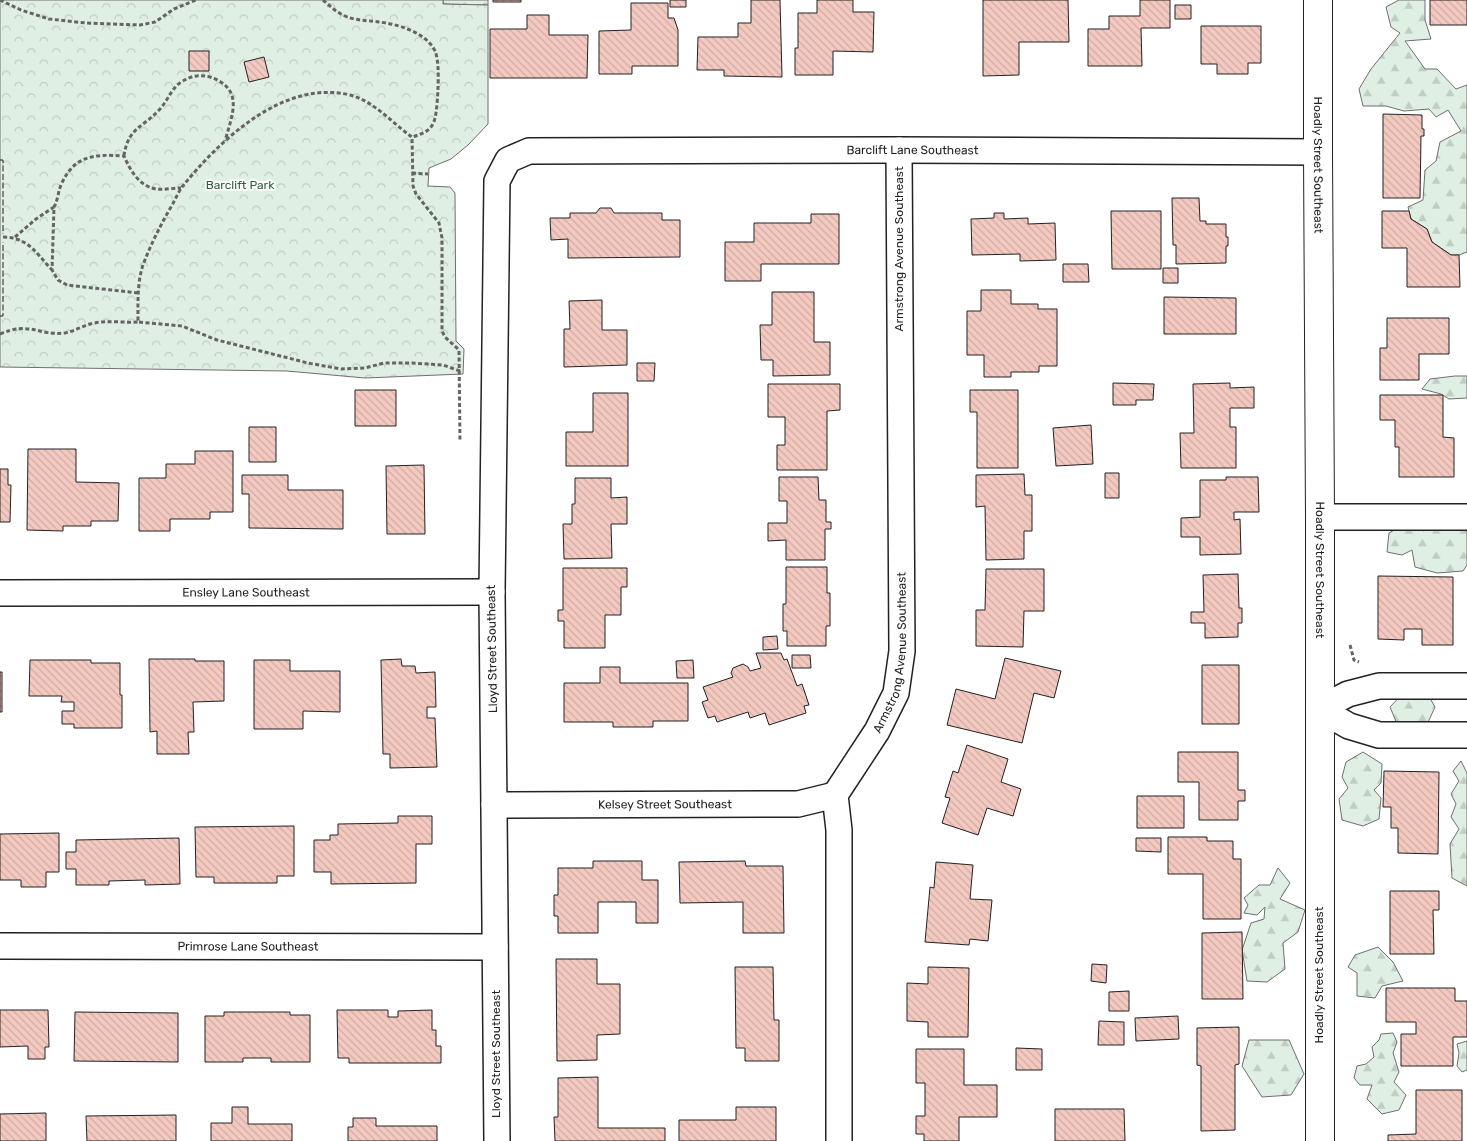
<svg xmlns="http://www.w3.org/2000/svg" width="1467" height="1141" font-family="Rubik,sans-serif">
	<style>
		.forest { fill: url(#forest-firs); stroke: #6f6f6f }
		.cemetery { fill: url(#cemetery-stones); stroke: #6f6f6f }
		.park { fill: url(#park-crowns); stroke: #6f6f6f }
		.building { fill: url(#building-back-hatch); stroke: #222 }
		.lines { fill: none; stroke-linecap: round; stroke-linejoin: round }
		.street-casing { stroke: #222; stroke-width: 28 }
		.secondary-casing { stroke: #222; stroke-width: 30 }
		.path { stroke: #646464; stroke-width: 3; stroke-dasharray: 4 2.5; stroke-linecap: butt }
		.street { stroke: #fff; stroke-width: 25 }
		.secondary { stroke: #fff; stroke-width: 28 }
		.fence { stroke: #222; stroke-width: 1; stroke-dasharray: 6 2.5; stroke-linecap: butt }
		.labels { text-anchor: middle; stroke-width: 4; stroke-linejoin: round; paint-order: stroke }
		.street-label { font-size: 12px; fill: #222; stroke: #fff }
		.park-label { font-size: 12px; fill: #2f5e38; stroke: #fff }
	</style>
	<defs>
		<pattern id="forest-firs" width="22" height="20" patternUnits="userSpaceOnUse" patternTransform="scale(1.25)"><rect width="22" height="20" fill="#e0efe3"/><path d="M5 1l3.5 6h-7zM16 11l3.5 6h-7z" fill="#c0cdc2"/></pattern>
		<pattern id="cemetery-stones" width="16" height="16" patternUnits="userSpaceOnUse" patternTransform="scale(1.25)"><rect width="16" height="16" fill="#e0efe3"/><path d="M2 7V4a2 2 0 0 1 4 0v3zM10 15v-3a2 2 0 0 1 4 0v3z" fill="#c0cdc2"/></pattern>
		<pattern id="park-crowns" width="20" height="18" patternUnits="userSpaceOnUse" patternTransform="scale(1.25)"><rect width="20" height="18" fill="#e0efe3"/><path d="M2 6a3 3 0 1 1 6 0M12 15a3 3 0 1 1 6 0" fill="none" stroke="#c0cdc2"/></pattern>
		<pattern id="building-back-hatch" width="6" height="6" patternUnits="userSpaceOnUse" patternTransform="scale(1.25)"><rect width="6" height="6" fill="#f3c9c0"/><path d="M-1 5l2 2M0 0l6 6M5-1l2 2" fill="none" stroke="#d0aca5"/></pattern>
	</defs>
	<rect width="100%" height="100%" fill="#fff"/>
	<!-- forest -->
	<path class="forest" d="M1399,0H1425V20L1431,39L1405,41L1425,69H1437L1456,89L1467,85V252L1459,255H1451L1432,242L1427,229L1411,219L1408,207L1423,200L1425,170L1436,161L1440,142L1461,131L1448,110L1436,117L1429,109L1404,111L1386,106H1363L1359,89L1371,69L1400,33L1391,27L1386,7Z
		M1455,376H1467V398L1449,399L1441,394L1422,389L1430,379Z
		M1458,521L1467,531V565L1463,571L1437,573L1415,567L1412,550L1402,555L1387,552L1389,533L1407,523L1424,531L1434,523Z
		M1424,688L1435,707L1424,731H1400L1390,707L1406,690Z
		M1363,752L1382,764L1381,783L1374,790L1381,798L1379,819L1363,826L1342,820L1339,799L1348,788L1342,777L1346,762Z
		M1461,761L1467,773V886L1452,878L1450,844L1459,829L1451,817L1456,804L1451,794L1459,781L1453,771Z
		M1278,868L1290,883L1280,899L1305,910L1298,932L1283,943L1285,969L1267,982L1247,981L1242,950L1251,923L1264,919L1265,907L1257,915L1244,913L1248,905L1244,898L1259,885H1270Z
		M1378,947L1393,962L1403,981L1382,986L1375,998L1357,996V973L1348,967L1355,955Z
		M1393,1033L1397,1042L1393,1053L1399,1072L1394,1082L1406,1095L1399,1110L1382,1114L1367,1099L1372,1085H1360L1354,1078L1357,1066L1366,1064L1374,1057L1372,1047L1379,1040L1381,1034Z
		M1249,1040H1289L1304,1074L1291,1095L1262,1097L1242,1066Z
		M1467,1041V1070L1462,1072L1457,1066L1459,1053L1457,1044Z"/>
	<!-- cemetery -->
	<path class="cemetery" d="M443,0H488V5L443,4Z"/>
	<!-- park -->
	<path class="park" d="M0,0H443V4L488,5V124L468,145L451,159L429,168L428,186L450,187L455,193L456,341L464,349L463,374L365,378L287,371L0,367Z"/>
	<!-- building -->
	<path class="building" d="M493,0H521V2H493Z
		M670,0H686V7H670Z
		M751,0H780L782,77L724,76V70H697L698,37H738V23H751Z
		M817,0H853V12H874L873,52L833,51V75H795V48H798V13H817Z
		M983,0H1068L1069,42H1019V75L983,76Z
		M1140,0H1170V28H1141L1142,66H1088V29H1109V16H1140Z
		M1430,0H1467V25H1430Z
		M631,3H668V18H674L678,30V66H632V74H599V31L631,30Z
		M1175,5H1191V19H1175Z
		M527,15H549V35H588L587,78H490V29H527Z
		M1201,26H1261V63H1248V74H1217V64H1201Z
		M189,51H209V71H189Z
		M264,57L269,77L249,82L244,62Z
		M1383,114L1422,115V129H1424V136H1421L1420,198H1383Z
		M1172,198H1199L1200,221H1206V224H1226V237H1228V246H1226V263L1176,264V245H1173Z
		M600,208H611L614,213H662V220H680V257L568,258V239L551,240L550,218H570V213H596Z
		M1111,211H1161V269H1112Z
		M1382,211H1409L1411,219L1427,229L1432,242L1451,255H1459L1460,287H1407V248H1382Z
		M994,213H1004V219L1028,218V224L1055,223L1056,260L1020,261V254L972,255L971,219L994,218Z
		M811,214H839V264H761V281H725V242H754V223H811Z
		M1063,264H1088L1089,282H1063Z
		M1163,268H1178V283H1163Z
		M981,290H1011V304H1038V309H1057V366H1039V372H1011V377H984V355H967V311H981Z
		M772,292H814V342H830V375L773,376V360H761L760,325H772Z
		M1164,297L1236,298V334H1164Z
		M602,300V330H627V365L564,367V329H570L569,301Z
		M1387,318H1449V354H1419V380H1380V348H1387Z
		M637,363H655L654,381H637Z
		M1113,383L1154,384L1153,400H1136V405H1113Z
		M1230,383V388L1254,387V408H1230V427H1236V468H1181L1180,433H1194L1193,384Z
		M768,384H840V410L827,411V470H777V445H785V417H768Z
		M355,390H396V426H355Z
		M970,390H1018V468H977V412H970Z
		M593,393H628V466H566V432H593Z
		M1380,395H1443V437L1454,438V477H1399V447H1395V420H1380Z
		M1091,425L1093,464L1056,466L1053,428Z
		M249,427H276V462H249Z
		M28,449H76V482L119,483L118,521H91V526H63V531L27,530Z
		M195,451H233V512H210V519H170V531H139V478H166V464H195Z
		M424,465L425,534H387L386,466Z
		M0,469H8V485H11L10,522H0Z
		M1105,473H1119V498H1105Z
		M1024,474L1025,495H1032V531H1024V559L986,560L985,506L976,507V475Z
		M242,475H288V490H343V529L249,528V494H242Z
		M779,477H818L819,500H826V522H831V529H825V560H786V540L768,541V523H787V501H779Z
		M1226,477H1258L1259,512H1234V520L1240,519L1241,554L1200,555V537H1181V518L1200,517V480H1226Z
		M575,478H611V498L627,497V524H611L612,558L564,559L563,524H572V504H575Z
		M786,567H827V593H830V626H826V646H787V631H783V604H786Z
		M563,568H627V587H621V615H605V648H564V621H558V610H563Z
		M986,569H1044V611H1024L1023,647L976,646V610H985Z
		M1238,574L1239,608H1242V623H1238V637L1205,638V623H1191V612H1204L1203,575Z
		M1378,576L1453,577V645H1422V629H1404V640L1378,639Z
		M777,636L778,649L763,650V637Z
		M756,653H781L784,660L787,659L797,686L802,684L809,705L804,706L806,713L769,725L765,713L750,718L748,712L717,722L715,716L708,718L702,702L708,700L703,687L733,677L731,673L733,668L743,664L748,667L750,671L761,668Z
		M792,655H810L811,668H792Z
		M1005,658L1061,671L1054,698L1034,693L1022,743L947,725L956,689L995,699Z
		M149,659H195V661H224V701L193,702L194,732H188L189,754H157V731L150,732Z
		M401,659L402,666H415L416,673L435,672L436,707H427V718H435L437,767L390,768V754H383L381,660Z
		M30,660H91V663H120V695H122V728H74V724H62V711H74V702H61L62,696H29Z
		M254,660H290V671H340V712L303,711V729H254Z
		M693,660L694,678H677L676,661Z
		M1202,665H1239V724H1202Z
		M600,667H620V683H688V721H653V727H613V722H564V683H600Z
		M0,672H2V712H0Z
		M967,745L1008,759L1001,782L1021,789L1013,816L987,808L978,835L942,823L950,798L945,797L953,771L958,773Z
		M1178,752H1238V790H1245V801H1238V820H1199V782H1178Z
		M1384,771L1439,772L1438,854L1398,853V828H1391V807H1383Z
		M1137,796H1184V828H1137Z
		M398,816H432V844H416V883L331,884V872H314V840H330V835H338V824L398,823Z
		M294,826V876H277V883H214V877H196L195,827Z
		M59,833V872H46V887H21V880H0V834Z
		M1168,837H1207V841H1233V859H1241V919H1203V874H1168Z
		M179,838L180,884L145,885V880L109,881V885H76V869H66V852H76V840Z
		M1136,838H1161V852L1136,851Z
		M593,861H642V880H658V923H636V902H598V933H558V916H554V895H558V868H593Z
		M745,861L746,866H783L784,933H743V902L680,903L679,862Z
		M936,862L973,865L970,899L992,900L988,941L970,939L969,945L925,942L930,887L934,888Z
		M1390,891H1439V910H1433L1434,954H1390Z
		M1242,932L1243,999H1202V933Z
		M556,959H597V984H620V1034L597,1035V1060L557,1061Z
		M1092,964L1107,965L1106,983L1091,981Z
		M735,967H773L774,1020H779V1061H745V1048H736Z
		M928,967L969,968L968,1037H928V1022L907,1021V983L928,984Z
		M1386,988H1455V1001H1467V1037H1453V1066H1401V1034H1416V1022H1386Z
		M1129,991V1011H1109V992Z
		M0,1010H48L49,1047H45V1059H28V1046L0,1047Z
		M337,1010H388V1017H398V1011L432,1010V1030H436V1046H441V1063H349V1058H338Z
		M75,1012L178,1013V1062L74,1061Z
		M224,1012H290V1015H310V1062H271V1058H243V1062H205V1016H224Z
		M1178,1016L1179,1039L1136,1041L1135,1018Z
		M1099,1021L1124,1022V1045H1098Z
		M1239,1027V1064L1235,1065V1130L1201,1131V1066L1197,1065V1028Z
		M1016,1048L1042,1049V1070H1016Z
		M916,1049H964V1085H997V1117H959V1141H924V1134H916V1116H925V1083H916Z
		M598,1077V1128H665V1141H555L554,1117H558V1078Z
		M1416,1090H1462V1141H1388V1135L1416,1134Z
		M232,1107H248V1124H292V1141H211V1123H232Z
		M736,1107H776V1141H679V1120H736Z
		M1055,1109H1124L1125,1141H1055Z
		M46,1113V1141H0V1114Z
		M176,1115V1141H87L86,1116Z
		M353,1118H376V1126H437V1141H348V1127H353Z"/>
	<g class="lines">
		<!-- street casing -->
		<g class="street-casing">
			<g id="street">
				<path d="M1320,517H1467"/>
				<path id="s1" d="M0,593L492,592"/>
				<path d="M1319,709L1349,726L1379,735H1467"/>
				<path d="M1319,709L1348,694L1379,686H1467"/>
				<path id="s2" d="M494,805L798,804L835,795"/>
				<path id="s3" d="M0,946L495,947"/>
				<path id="s4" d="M497,1141L492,592L497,181L508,160L529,151L899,150L1318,152"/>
				<path id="s5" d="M839,1141V830L835,795L877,731L896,693L902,651L899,150"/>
			</g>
		</g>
		<!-- secondary casing -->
		<g class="secondary-casing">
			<g id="secondary">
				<path id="s6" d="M1318,0V152L1320,517V1141"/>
			</g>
		</g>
		<!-- path -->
		<path class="path" d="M0,0L21,10L49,19L86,23L140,25L155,22L174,9L196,0
			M323,0C329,5 335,11 341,14C353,21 366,20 379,22C397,24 426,32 435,51C440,62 438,92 437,104C435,125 433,131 412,137
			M124,156C128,127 143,128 160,109C168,100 171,89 181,82C191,76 199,74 210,77C245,89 232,115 225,141
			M412,173L428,174
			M3,237C29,238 35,252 52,270
			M15,237L36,219L54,207
			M138,293L67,285L58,280L52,270L54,207C58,200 58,192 61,185C74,155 94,154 124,156C130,170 139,186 156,189C164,190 173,188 181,188
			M0,334C30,321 39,336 65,333C76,331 85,324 95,323C109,320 123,323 138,322
			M460,371L443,365L412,363H384L365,368L341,369L308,363L217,340L182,326L138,322C138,303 137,283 143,265C151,244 160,226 171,207C175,200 178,193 182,187C220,140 283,79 350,95C374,101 392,123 412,137L413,186L416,194L439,223L442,238V331L445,337L459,350L460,442
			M1350,645L1354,660L1359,662"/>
		<!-- street -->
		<use href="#street" class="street"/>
		<!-- secondary -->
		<use href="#secondary" class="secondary"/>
		<!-- fence -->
		<path class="fence" d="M0,160H3V234
			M0,316H3V242"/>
	</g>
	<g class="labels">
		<!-- street labels -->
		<g class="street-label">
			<text dy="4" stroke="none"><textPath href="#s4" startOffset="1390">Barclift Lane Southeast</textPath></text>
			<text dy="4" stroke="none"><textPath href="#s6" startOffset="165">Hoadly Street Southeast</textPath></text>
			<text transform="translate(899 249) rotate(-90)" y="4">Armstrong Avenue Southeast</text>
			<text dy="4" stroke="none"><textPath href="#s6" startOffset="570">Hoadly Street Southeast</textPath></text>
			<text dy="4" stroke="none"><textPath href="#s1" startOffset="246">Ensley Lane Southeast</textPath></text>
			<text transform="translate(492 649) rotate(-91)" y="4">Lloyd Street Southeast</text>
			<text dy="4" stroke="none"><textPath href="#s5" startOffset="504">Armstrong Avenue Southeast</textPath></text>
			<text dy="4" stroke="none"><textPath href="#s2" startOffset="171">Kelsey Street Southeast</textPath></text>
			<text dy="4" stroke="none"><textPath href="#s3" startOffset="248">Primrose Lane Southeast</textPath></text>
			<text transform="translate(1319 975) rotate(-90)" y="4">Hoadly Street Southeast</text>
			<text transform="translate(496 1054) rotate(-90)" y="4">Lloyd Street Southeast</text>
		</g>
		<!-- park labels -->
		<g class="park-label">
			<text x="240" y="189">Barclift Park</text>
		</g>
	</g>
</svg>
